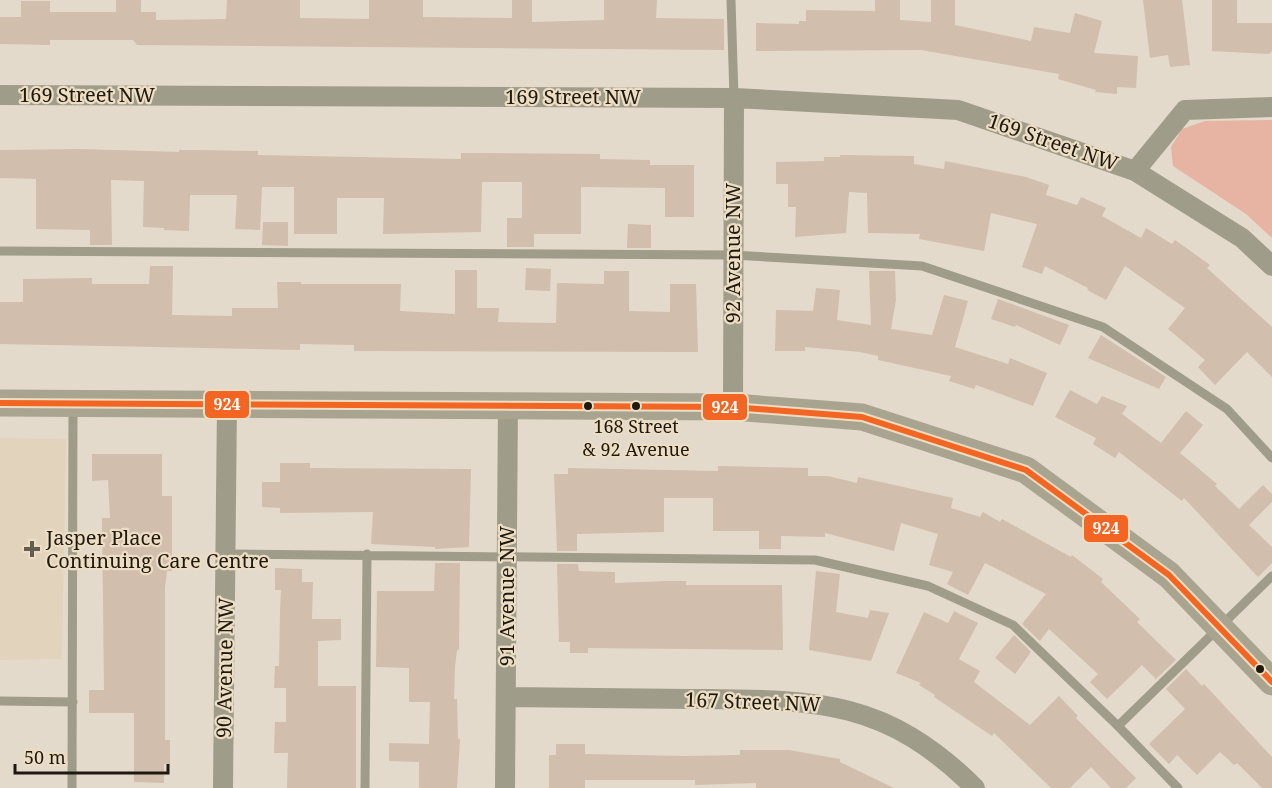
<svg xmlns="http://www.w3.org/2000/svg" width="1272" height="788" font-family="'Noto Serif',serif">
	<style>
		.built { fill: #e2d4bc }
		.green { fill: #e7b3a2 }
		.building { fill: #d1beac }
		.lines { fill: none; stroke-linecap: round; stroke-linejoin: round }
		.lane { stroke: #a09c8a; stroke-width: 9 }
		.street { stroke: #a09c8a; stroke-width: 20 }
		.secondary { stroke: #a9a490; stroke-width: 27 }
		.bus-1-casing { stroke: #ecddc3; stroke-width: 10 }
		.bus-1 { stroke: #f26522; stroke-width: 6 }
		.bus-dot { fill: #1f1a11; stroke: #ecddc3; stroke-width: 2 }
		.poi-dot { fill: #645d52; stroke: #ecddc3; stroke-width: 2 }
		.labels { text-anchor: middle; stroke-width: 4.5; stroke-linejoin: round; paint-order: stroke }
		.bus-label { font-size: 18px; fill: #1f1a11; stroke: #ecddc3 }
		.street-label { font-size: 20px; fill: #1f1a11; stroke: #ecddc3 }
		.poi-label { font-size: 20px; fill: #1f1a11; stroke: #ecddc3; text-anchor: start }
		.line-badge { stroke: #ecddc3; stroke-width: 2 }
		.badge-label { font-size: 16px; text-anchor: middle; font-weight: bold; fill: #fff }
	</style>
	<rect width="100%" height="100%" fill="#e3dacc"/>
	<!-- built -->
	<path class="built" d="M0,438L66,439L62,659L0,660Z"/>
	<!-- green -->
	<path class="green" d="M1272,120V238L1246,214L1173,166L1171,147L1182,129L1205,121Z"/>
	<!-- building -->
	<path class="building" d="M116,0H141V12H156V20L226,19L227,0H300V18L369,19V0H423V17L512,18V0H532V22L604,20V0H657L656,18L724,19V50L137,45L133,40H50V45L0,44V17H21V1H50V12H116Z
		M875,0H900V20L931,22V0H955V25L1031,41L1034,27L1070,33L1075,13L1102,21L1094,53L1138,56L1136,88L1117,87V94L1095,92L1096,90L1058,79L1059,74L921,50L756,51V23L799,24V21H806V10L875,11Z
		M1143,0H1182L1190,65L1170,67L1168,55L1150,58Z
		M1212,0H1237V23H1272V51L1269,54L1212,51Z
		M81,149L179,152V150H198L258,151V155L461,159V153L600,154V159L650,160V165H694V217H665V188L581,187V234H534V247H507V218H522V182H482L481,232L383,234L384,198H337V234H294V187H262L260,230L235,229L237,195H190L189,231L164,230V228L143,227L144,181L111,180L112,245H90V230L36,229V179L0,178V150Z
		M840,155L914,156V164L944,169L945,161L1026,177L1049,185L1046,195L1077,205L1081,197L1106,208L1102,216L1141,238L1146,228L1172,244L1175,240L1210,265L1207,268L1272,327V377L1247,352L1215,385L1198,367L1205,360L1168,329L1185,308L1125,266L1106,300L1087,290L1088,288L1045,266L1042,274L1022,267L1037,224L991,213L984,251L919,239L920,234L868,233L867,193L849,192L846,233L795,237L796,207H788V184H776V162L824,161V157H840Z
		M263,222H288V246L262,245Z
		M628,224L651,225V248H627Z
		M150,266H173L172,315L232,316V308H278L277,282H301V284H401L400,311L455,314V270H477V308H499L498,322L556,323L557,283L604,284V271H629V311L670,312V284H696L698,352L354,351V345L300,344V350L0,344V302H23V279L92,278V284H149Z
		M526,268L551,269L550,291L525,290Z
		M869,271H895L896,300L891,329L932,335L944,295L968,301L955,347L1008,364L1010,358L1047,373L1033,406L976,385L974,389L949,381L951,376L878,360V356L860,352L805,347V351H775L776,310L813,311L816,288L840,290L837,320L871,325Z
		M998,299L1069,325L1060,345L1016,325L1015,327L991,319Z
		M1101,335L1166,377L1159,389L1088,358Z
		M1070,390L1097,404L1102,396L1127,406L1122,414L1161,443L1186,411L1203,425L1180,453L1217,484L1215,486L1239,509L1263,485L1272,494V502L1249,525L1272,547V563L1258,577L1184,498L1182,501L1119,452L1115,458L1093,444L1096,438L1055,417Z
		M92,454H162V496H172V571H167L165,587V740H170V764H164V783L134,782V713H89V690H104L102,518H110L108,480L92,481Z
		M280,463H310V468L471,469L469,547L435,549V547L371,544L373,512L280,513V508L262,507V482H280Z
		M718,466L808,468V476H828L857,483L858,477L953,498L951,508L980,517L983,512L1000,522L1002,519L1071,557L1072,555L1103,579L1101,582L1140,619L1137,622L1176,660L1156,679L1142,665L1107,699L1090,682L1098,674L1049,629L1040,641L1022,624L1046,594L985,563L968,595L947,584L953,572L929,565L938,534L901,523L894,551L825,533V537L781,536V549H759V531H713V498H664V532L577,534V551H557L554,474H568V468L718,471Z
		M435,563H460L459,650H457L455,667L454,699H457L458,739H460L457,788H419V762L389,761V743L429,744L430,702H409V668L376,667L377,591H434Z
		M557,564H578L579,571L615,572V583L668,581H686V585H782L783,650L588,648V653H570V642H559Z
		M275,568L302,569V582H313L312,619H341V640L318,641V686H356V788H287L288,753H274L275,722H286V688H274L275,666H279L280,612L281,590H275Z
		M816,571L840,574L836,612L868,618L870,610L889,613L871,661L809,650Z
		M954,611L978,623L959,659L980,671L974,682L1030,725L1059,696L1078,716L1076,718L1136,778L1126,788H1111L1091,767L1070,788H1051L994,733L992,736L934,697L935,695L919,685L921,683L896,673L924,612L948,623Z
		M1014,635L1031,652L1015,674L995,658Z
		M1186,669L1202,686L1204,684L1272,757V788H1262L1237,763L1234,765L1220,752L1197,775L1177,755L1169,764L1149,744L1185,709L1166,689Z
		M556,744H585V754L685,756L740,755V750H789L840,759V762L894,788H756V783L695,785V780H585V788H549V755H556Z"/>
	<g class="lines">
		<!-- lane -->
		<path class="lane" d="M731,0L734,98
			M0,251L733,255L922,266L1103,327L1227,409L1272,458
			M226,554L815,560L928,586L1013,625L1118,726
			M0,701L73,702
			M72,788L73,406
			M365,788L367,554
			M1178,788L1118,726L1272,576"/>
		<!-- street -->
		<path class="street" d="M0,95L734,98L958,110L1135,171L1242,238L1272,266
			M1135,171L1185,110L1272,107
			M733,407L734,98
			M506,697C567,698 628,698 689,699C810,700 883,696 975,788
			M223,788L227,403
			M505,788L508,404"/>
		<!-- secondary -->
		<path class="secondary" d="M0,403L733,407L862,417L1026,470L1169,575L1272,682"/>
		<!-- bus-1 casing -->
		<g class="bus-1-casing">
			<path id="bus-1" d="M0,403L733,407L862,417L1026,470L1169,575L1272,682"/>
		</g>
		<!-- bus-1 -->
		<use href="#bus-1" class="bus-1"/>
	</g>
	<!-- markers -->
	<g class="bus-dot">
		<circle cx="588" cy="406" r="5"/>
		<circle cx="636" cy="406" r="5"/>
		<circle cx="1260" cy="669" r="5"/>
	</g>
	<path class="poi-dot" d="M29 540h6v6h6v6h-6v6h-6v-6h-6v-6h6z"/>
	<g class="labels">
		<!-- bus labels -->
		<g class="bus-label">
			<text x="636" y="433">168 Street<tspan x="636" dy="23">&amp; 92 Avenue</tspan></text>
		</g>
		<!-- street labels -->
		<g class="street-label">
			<text x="87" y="102">169 Street NW</text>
			<text x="573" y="104">169 Street NW</text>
			<text transform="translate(1053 142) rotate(19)" y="7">169 Street NW</text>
			<text transform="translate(733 253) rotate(-90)" y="7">92 Avenue NW</text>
			<text transform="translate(507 596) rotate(-90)" y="7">91 Avenue NW</text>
			<text transform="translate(225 668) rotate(-89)" y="7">90 Avenue NW</text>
			<text transform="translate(753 702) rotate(2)" y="7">167 Street NW</text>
		</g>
		<!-- poi labels -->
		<g class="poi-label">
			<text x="46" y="545">Jasper Place<tspan x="46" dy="23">Continuing Care Centre</tspan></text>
		</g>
	</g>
	<g class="line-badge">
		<rect x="204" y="390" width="46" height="29" rx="6" fill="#f26522"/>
		<rect x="702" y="393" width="46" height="28" rx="6" fill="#f26522"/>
		<rect x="1083" y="514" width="46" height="29" rx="6" fill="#f26522"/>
	</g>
	<g class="badge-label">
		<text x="227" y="410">924</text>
		<text x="725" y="413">924</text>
		<text x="1106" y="534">924</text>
	</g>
	<!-- scale -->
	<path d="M15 764v9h153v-9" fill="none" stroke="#1f1a11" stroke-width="3"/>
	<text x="24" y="764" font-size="18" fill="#1f1a11" stroke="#ecddc3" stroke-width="4.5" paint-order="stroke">50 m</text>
</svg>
